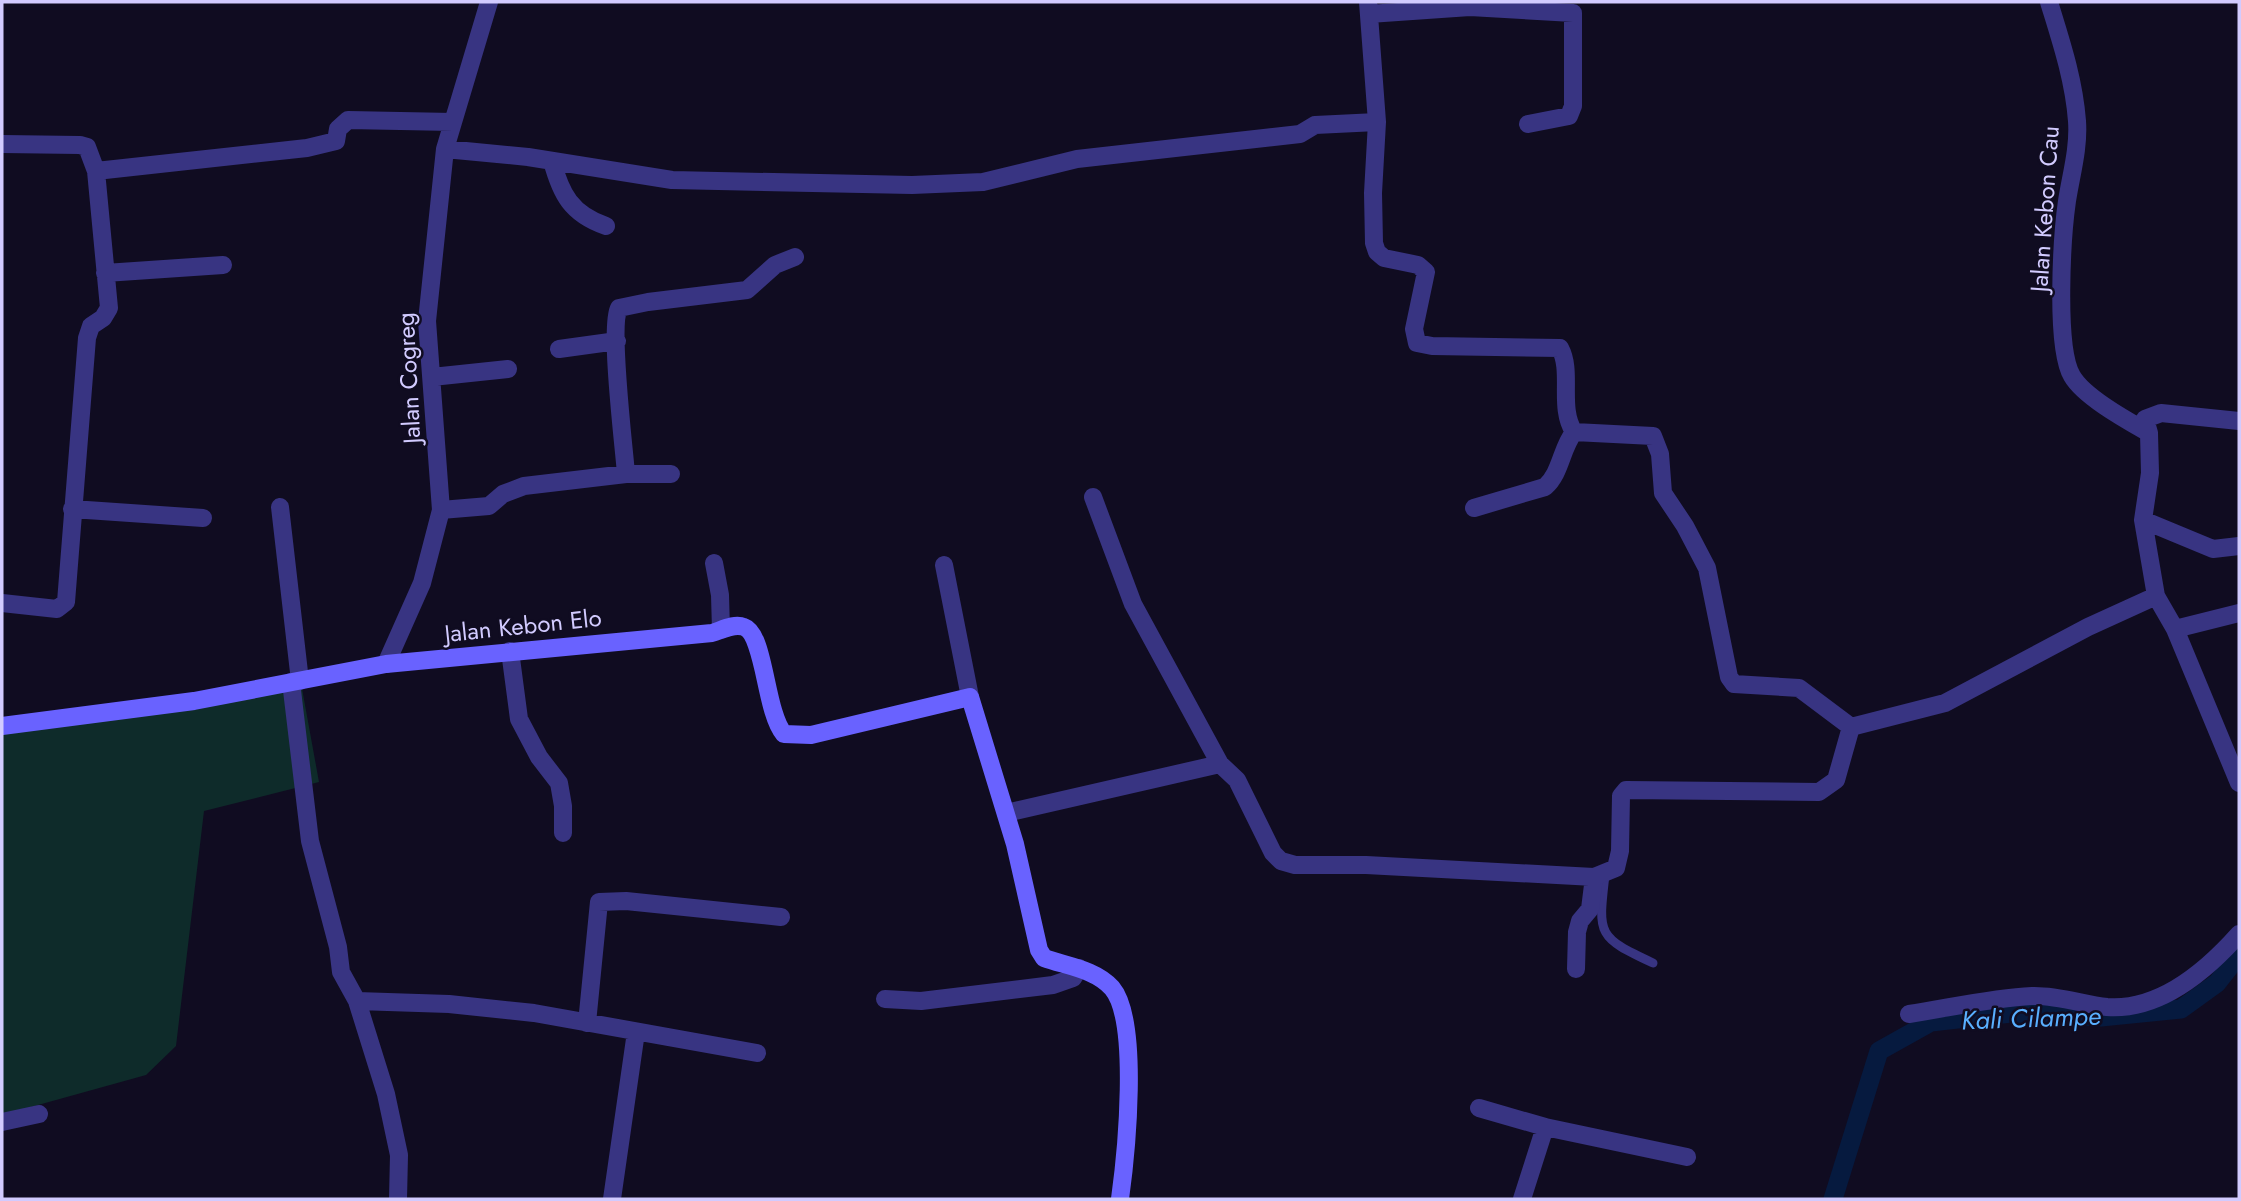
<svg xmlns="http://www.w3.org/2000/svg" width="2241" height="1201" font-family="Jost,sans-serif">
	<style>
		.green { fill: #0e2b2a }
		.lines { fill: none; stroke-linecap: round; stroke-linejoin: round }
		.canal { stroke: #061a3f; stroke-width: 19 }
		.lane { stroke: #383482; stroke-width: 9 }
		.street { stroke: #383482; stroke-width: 18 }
		.secondary { stroke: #6962ff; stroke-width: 18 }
		.labels { text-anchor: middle; stroke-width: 5; stroke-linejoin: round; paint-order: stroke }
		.street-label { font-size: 24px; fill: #d2cbff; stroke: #100c21 }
		.water-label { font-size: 26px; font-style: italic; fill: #59afff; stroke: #100c21 }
	</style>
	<rect width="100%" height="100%" fill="#100c21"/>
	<!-- green -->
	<path class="green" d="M301,683L319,782L204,811L176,1046L146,1075L2,1115V722Z"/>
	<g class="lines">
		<!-- canal -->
		<path class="canal" d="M1833,1199L1879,1051L1931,1022L2011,1013L2101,1017L2181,1009L2217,983L2239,955"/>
		<!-- lane -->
		<path class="lane" d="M1605,875C1598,935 1597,937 1653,963"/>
		<!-- street -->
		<path class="street" d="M1368,2L1377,122L1373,193L1374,243L1377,252L1384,258L1418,265L1426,272L1414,329L1417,343L1432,346L1560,348C1573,372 1558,407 1574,432L1653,436L1660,454L1663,493L1685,526L1707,568L1729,677L1734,684L1799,688L1851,727L1945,703L2088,627L2156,596
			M2049,2C2061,41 2074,80 2077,121C2079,148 2071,175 2067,201C2062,236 2055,347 2072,376C2084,397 2128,421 2149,433L2150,473L2143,520L2156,596L2175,629L2239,783
			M1369,14L1470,7L1573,13V106L1569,116L1528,124
			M2,144L80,145L87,147L96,171L307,148L336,141L338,129L348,120L453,122
			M445,149L528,157L672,180L912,185L983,182L1077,159L1300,134L1315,125L1377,122
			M552,161C561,194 571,214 606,226
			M105,273L223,265
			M559,349L617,341
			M432,377L508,369
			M2149,433L2145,419L2161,413L2239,421
			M626,474H671
			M1093,497L1133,604L1220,764
			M280,507L300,681
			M1474,508L1545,487C1561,473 1561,449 1574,432
			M72,509L203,518
			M441,510L489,506L503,494L524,486L626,474C624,447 609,326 619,308L648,302L747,290L775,265L795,257
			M2143,520L2213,549L2239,546
			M714,563L720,595L721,630
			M944,565L970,697
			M2,603L57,609L66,602L87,338L91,326L103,318L109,308L96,171
			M2175,629L2239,613
			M510,651L519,719L539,757L559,783L563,806V833
			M386,664L422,583L441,510L427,321L445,149L489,2
			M291,682L310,841L338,947L341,972L357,1001L386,1094L399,1155L398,1199
			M1006,813L1220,764L1237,780L1273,853L1281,861L1295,865H1366L1594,877L1616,868L1620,851L1621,796L1626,790L1819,792L1836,780L1851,727
			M1576,969L1577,932L1580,921L1590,909L1594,877
			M885,999L921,1001L1053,985L1073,978L1079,968
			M357,1001L449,1004L534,1013L757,1053
			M1909,1014C1949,1008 1991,998 2032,996C2057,995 2082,1004 2107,1007C2160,1011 2207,970 2239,934
			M587,1023L599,902L626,901L781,917
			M1479,1108L1545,1127L1522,1199
			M2,1122L39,1114
			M1545,1127L1687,1157
			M612,1199L636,1032"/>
		<!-- secondary -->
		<path class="secondary" d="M2,726L194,701L386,664L712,633C722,630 734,623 744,627C765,634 765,712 784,734L811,735L970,697L1015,844L1039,950L1044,958C1066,966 1095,969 1112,988C1140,1021 1126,1156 1120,1199"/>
	</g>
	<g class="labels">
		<!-- street labels -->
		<g class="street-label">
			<text transform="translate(2045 209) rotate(-86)" y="8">Jalan Kebon Cau</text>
			<text transform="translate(409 378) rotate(-93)" y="8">Jalan Cogreg</text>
			<text transform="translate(523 626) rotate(-6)" y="8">Jalan Kebon Elo</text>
		</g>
		<!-- water labels -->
		<g class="water-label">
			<text transform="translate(2031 1018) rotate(-2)" y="9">Kali Cilampe</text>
		</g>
	</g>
	<!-- border -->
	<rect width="2241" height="1201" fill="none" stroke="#d2cbff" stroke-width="7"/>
</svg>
